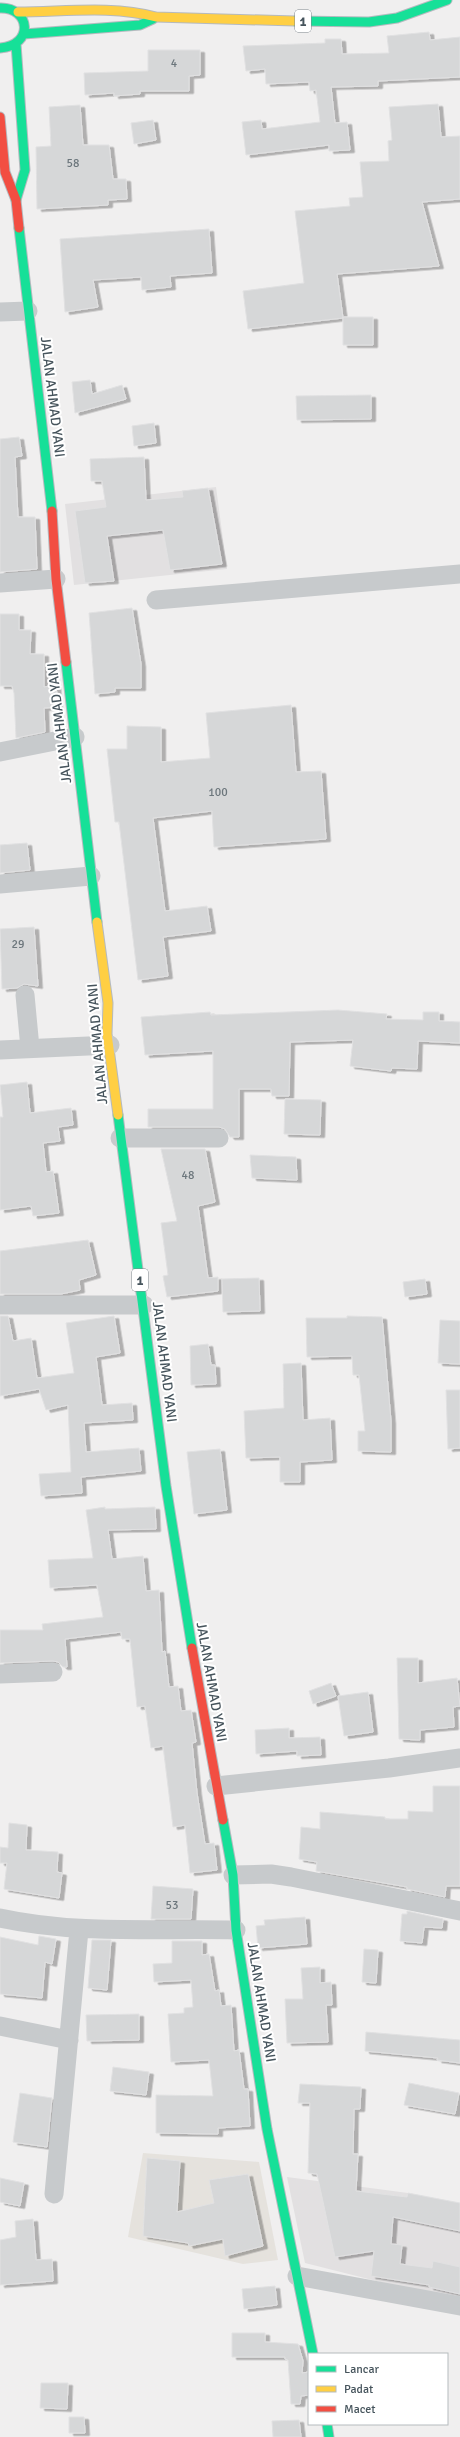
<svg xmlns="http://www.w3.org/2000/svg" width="460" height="2437" font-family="Signika,sans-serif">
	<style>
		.commercial { fill: #e5e2dd }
		.education { fill: #e2e0e1 }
		.building { fill: #d6d7d8; stroke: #e1e1e2; filter: url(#shadow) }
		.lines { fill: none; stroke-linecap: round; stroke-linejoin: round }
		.fast-casing { stroke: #b5babf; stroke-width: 11 }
		.slow-casing { stroke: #b5babf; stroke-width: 11 }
		.jam-casing { stroke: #b5babf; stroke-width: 11 }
		.street { stroke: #c7cacc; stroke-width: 19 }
		.fast { stroke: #16e098; stroke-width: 9 }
		.slow { stroke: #ffcf43; stroke-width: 9 }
		.jam { stroke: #f24e42; stroke-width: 9 }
		.labels { text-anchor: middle; stroke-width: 4; stroke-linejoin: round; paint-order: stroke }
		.number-label { font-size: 12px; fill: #6c767c }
		.shield { fill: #fff; stroke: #7e878d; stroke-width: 1 }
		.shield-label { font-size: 13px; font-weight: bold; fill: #46545c }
		.street-label { font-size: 14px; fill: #46545c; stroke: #fff }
	</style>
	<defs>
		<filter id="shadow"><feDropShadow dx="4.5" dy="2.5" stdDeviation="0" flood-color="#0004"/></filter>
	</defs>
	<rect width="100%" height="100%" fill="#f0efef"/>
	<!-- commercial -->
	<path class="commercial" d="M143,2153L259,2162L278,2260L243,2264L128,2237Z"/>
	<!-- education -->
	<path class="education" d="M216,487L227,569L74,585L65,504Z
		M287,2177L408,2193L460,2203V2302L305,2263Z"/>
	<!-- building -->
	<path class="building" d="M429,32L430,40L460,37V77L378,81V86L331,87L335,123L347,122L350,150L329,151V145L246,155L242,122L261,120L262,129L320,122L316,90L310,91L309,82L266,84L265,69L246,71L243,46L325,43V39H341L342,54L389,53L387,36Z
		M148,50H200V75L189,76V91H140V94L114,96V93L85,95L84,73L148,71Z
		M438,104L441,137L460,136V199L422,202L439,266L337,274L343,318L248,329L243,291L304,283L295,211L350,206L349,198L363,197L360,162L389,161L388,141L392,140L389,107Z
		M80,105L83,145H109L113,179H126L127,199L108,200V205L37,209L36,147L51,146L49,107Z
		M153,120L156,140L134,144L131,123Z
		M209,229L212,273L170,276L171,287L142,290L141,277L93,280L98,307L65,312L60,239Z
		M343,317H373V345H343Z
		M90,380L92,394L122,385L126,399L75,413L72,382Z
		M371,395V419L297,420L296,396Z
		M154,423L156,443L134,446L132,426Z
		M19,437L22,456L15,457L18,517H35L37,569L0,572V439Z
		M144,457L146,500L183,497L182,491L208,488L222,564L170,570L163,530L107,536L114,581L85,583L75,511L106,507L102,481H91L90,459Z
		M132,608L141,664V688H115V692L95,694L89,613Z
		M0,614H19V630H31L30,654H44V687L56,685L58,707L44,708L45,732L16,738L14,693L12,686H0Z
		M291,705L296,772L321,771L326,839L214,847L212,811L153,818L165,911L207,906L211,931L163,937L168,976L138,980L119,822H115L107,749H127V726L161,727V762L210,758L206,713Z
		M27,843L30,870L0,873V845Z
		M34,927L38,986L24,984L17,988L2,989L0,929Z
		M338,1010L387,1014L386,1019L423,1020V1012H439V1021L460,1022V1043L418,1041L417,1069L392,1068L391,1071L350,1066L353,1040L290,1042L289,1096H272L271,1089H239V1137H230L225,1129L219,1127H148V1109H213V1051L145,1055L141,1017L210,1012L211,1015Z
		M27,1082L30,1113L71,1108L73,1125L58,1127L60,1141L43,1143L46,1172L53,1171L59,1213L33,1216L31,1206L0,1210V1117H3L0,1085Z
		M285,1099L321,1100L320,1135L284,1134Z
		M161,1149H205L215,1202L198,1206L208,1278L218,1277V1291L167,1297L163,1276L168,1275L161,1223L177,1221Z
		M250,1155L296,1157L297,1180L252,1178Z
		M88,1240L96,1275L79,1280L80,1290L61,1294H0V1251Z
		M259,1278L260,1311L223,1312L222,1279Z
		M425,1279L427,1294L405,1297L403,1282Z
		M0,1316H8L13,1341L31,1338L37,1378L74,1373L66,1323L114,1316L120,1353L96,1357L102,1405L132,1403L133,1420L84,1423L86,1452L139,1448L141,1471L81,1477L82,1493L41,1496L39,1474L71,1472L68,1405L46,1410L39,1389L0,1396Z
		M347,1316L382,1317L391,1421V1452L358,1451V1431H365L359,1375H353L352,1356L307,1357L306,1318H347Z
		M440,1320L460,1321V1364L438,1363Z
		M208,1344L211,1365H215L216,1384L191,1385L190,1346Z
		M301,1363L303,1420L330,1418L332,1460L300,1462V1482H280V1457L246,1458L244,1411L284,1408L283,1364Z
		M446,1390H460V1448L448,1449Z
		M220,1449L227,1510L194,1514L187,1452Z
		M105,1507V1509L155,1507L156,1529L108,1530L112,1559L143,1556L146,1591L159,1590L162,1652L165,1651L169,1687L178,1686L181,1711L191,1710L196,1742L192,1743L197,1793L205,1844L214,1843L217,1870L190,1873L185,1825L173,1827L163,1746L151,1748L145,1706L137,1707L130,1639H122L121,1632L65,1639L67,1667H63L58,1662L53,1661L0,1663V1630H43L42,1624L103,1617L97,1585L50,1588L48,1560L93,1558L86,1510Z
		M397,1658H418V1683L457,1678L460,1706L453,1707L454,1727L420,1730V1740L399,1739Z
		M331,1683L336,1696L313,1704L309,1691Z
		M368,1692L373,1732L344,1736L338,1696Z
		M289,1728V1738L320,1737L321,1755L297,1756V1751L256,1754L255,1730Z
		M433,1786H460V1886H446L445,1897L407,1889V1887L316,1871L317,1862L299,1859L301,1827L320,1829V1812L385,1817V1819H408V1811L433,1812Z
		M9,1823L27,1825L26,1850L58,1852L57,1872L62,1873L59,1898L4,1889L7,1863H0V1847L8,1848Z
		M153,1886L193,1889L191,1919H151Z
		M407,1911L443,1919L442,1928L424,1927L422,1943L400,1941L402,1914H407Z
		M305,1917L307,1944L258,1948L256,1926L265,1925L264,1920Z
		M39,1936L56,1939L52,1964L45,1962L42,1998L0,1994V1937L38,1945Z
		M92,1940H111L107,1990L88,1988Z
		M172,1941H202V1955L209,1954L215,1991L219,1990L221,2006L231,2005L234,2051L239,2050L244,2089H248L250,2126L218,2128V2134L156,2133V2095L213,2096L209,2060L171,2062L168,2014L184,2013V2008L193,2007L191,1980L154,1982L153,1964L172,1963Z
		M364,1949L378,1950L376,1983L362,1982Z
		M320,1967V1983L331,1982L332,2005H326L328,2042L287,2043L285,1999H303L301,1968Z
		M139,2014V2040L87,2041L86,2015Z
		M366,2032L460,2040V2063L437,2060L438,2058L365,2051Z
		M113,2067L149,2072L146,2095L110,2091Z
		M409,2083L459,2093L455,2114L404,2105Z
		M300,2084L361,2087L360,2109H354L353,2154H358L356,2191L407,2197L408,2193L460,2203V2231L393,2217L391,2244L402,2245L400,2264L432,2268L433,2261L460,2267V2294L429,2287V2285L371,2276L374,2251L335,2257L317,2174L308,2173L310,2103H298Z
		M20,2093L52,2098L47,2147L13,2142Z
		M147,2158L180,2161L177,2212L214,2203L209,2180L248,2174L263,2246L225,2256L223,2239L189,2246L188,2243L143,2236Z
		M0,2178L24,2183L20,2206L0,2202Z
		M33,2219L36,2260L52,2259L53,2281L0,2285V2240L16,2237L15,2221Z
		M275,2286L277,2305L244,2309L242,2289Z
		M232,2333H265V2342L298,2344L303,2361L302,2373L309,2372V2395L301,2396L300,2404H291L288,2360L285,2359V2357H232Z
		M41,2383H68L67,2409L40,2408Z
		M69,2417H84L85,2433H69Z
		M299,2420L301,2437H273L272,2421Z"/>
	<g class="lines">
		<!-- fast casing -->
		<g class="fast-casing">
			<path id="fast" d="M0,8C30,7 35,45 0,48
				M295,21L369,22L397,18L447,0
				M24,34L140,25L153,19
				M16,44L25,170L16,200
				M19,228L52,511
				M66,662L97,922
				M118,1115L166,1486L192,1648
				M223,1820L233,1875L236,1930L267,2129L313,2354
				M327,2424L329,2437"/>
		</g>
		<!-- slow casing -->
		<g class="slow-casing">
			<path id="slow" d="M18,12C63,12 112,5 156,17L295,21
				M97,922L108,1003L107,1034L118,1115"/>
		</g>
		<!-- jam casing -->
		<g class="jam-casing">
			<path id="jam" d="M0,117L5,172L16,200L19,228
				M52,511L56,579L66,662
				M192,1648L223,1820"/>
		</g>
		<!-- street -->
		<path class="street" d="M0,312L28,311
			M0,583L56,579
			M156,600L460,574
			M0,752L75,737
			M0,884L91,876
			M25,995L30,1048
			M0,1050L110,1045
			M120,1138H219
			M0,1305H144
			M0,1674L53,1672
			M216,1786L389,1768L460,1758
			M233,1875L271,1874L291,1877L460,1911
			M0,1918C78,1935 157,1928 236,1930
			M0,2026L69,2040
			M54,2194L79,1930
			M297,2276L460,2306"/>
		<!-- fast -->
		<use href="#fast" class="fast"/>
		<!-- slow -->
		<use href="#slow" class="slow"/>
		<!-- jam -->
		<use href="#jam" class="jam"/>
	</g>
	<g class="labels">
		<!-- number labels -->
		<g class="number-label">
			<text x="174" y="67">4</text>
			<text x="73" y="167">58</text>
			<text x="218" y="796">100</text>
			<text x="18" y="948">29</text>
			<text x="188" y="1179">48</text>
			<text x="172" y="1909">53</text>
		</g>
		<!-- shield labels -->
		<g class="shield">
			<rect x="295" y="10" width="16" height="22" rx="3"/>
			<rect x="132" y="1269" width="16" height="22" rx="3"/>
		</g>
		<g class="shield-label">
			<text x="303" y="26">1</text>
			<text x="140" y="1285">1</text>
		</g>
		<!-- street labels -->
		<g class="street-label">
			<text transform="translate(53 397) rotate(83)" y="5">JALAN AHMAD YANI</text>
			<text transform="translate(59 723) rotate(-97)" y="5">JALAN AHMAD YANI</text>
			<text transform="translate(97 1044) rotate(-95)" y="5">JALAN AHMAD YANI</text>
			<text transform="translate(165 1362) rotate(83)" y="5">JALAN AHMAD YANI</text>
			<text transform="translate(212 1682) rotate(80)" y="5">JALAN AHMAD YANI</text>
			<text transform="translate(262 2002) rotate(81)" y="5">JALAN AHMAD YANI</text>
		</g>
	</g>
	<!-- legend -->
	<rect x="308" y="2353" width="140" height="72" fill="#ffffff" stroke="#b5bbbe"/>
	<rect x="316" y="2366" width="20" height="6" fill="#16e098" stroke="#b5bbbe"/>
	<text x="344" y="2373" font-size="12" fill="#46545c">Lancar</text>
	<rect x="316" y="2386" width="20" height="6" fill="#ffcf43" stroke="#b5bbbe"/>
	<text x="344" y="2393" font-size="12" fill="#46545c">Padat</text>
	<rect x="316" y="2406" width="20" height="6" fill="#f24e42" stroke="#b5bbbe"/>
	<text x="344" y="2413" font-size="12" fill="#46545c">Macet</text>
</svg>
